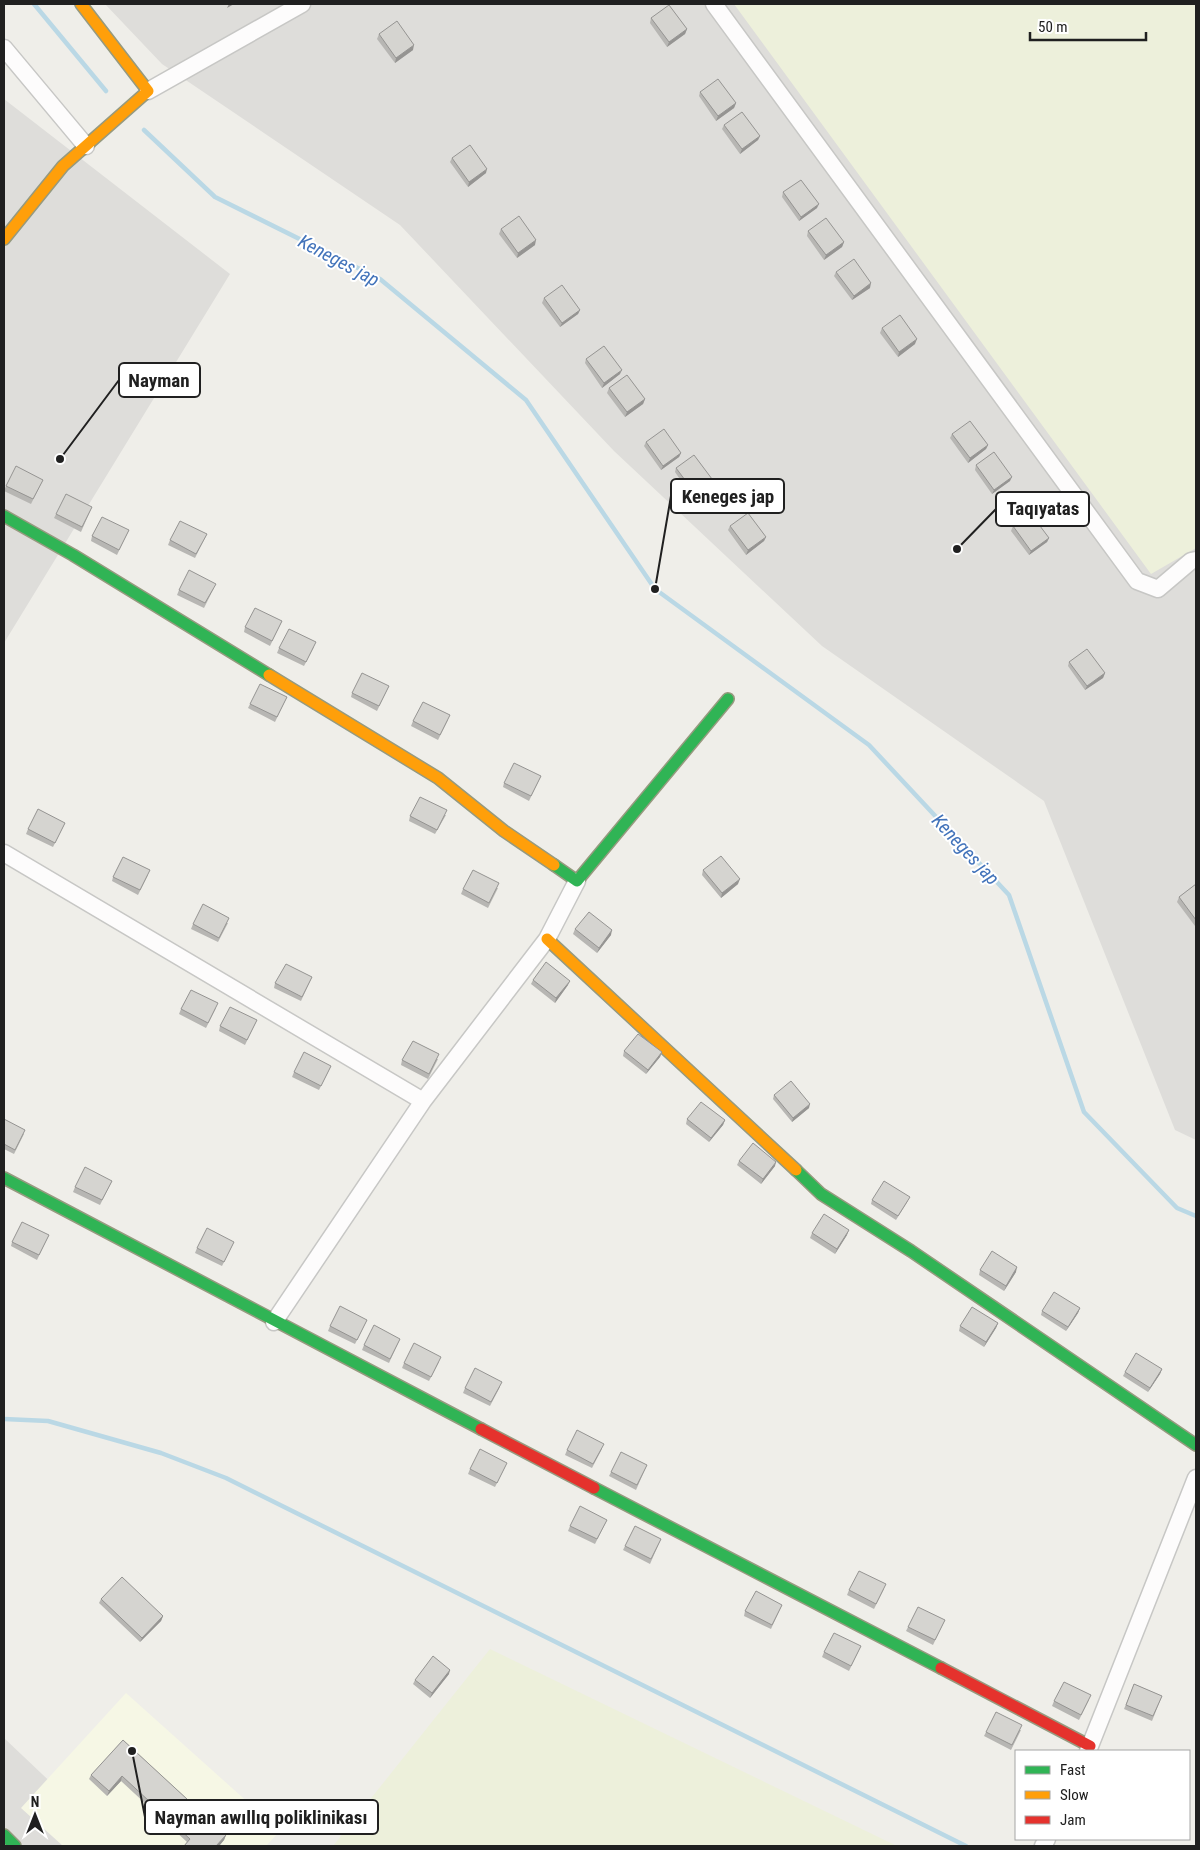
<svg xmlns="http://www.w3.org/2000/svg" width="1200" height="1850" font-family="'Roboto Condensed',sans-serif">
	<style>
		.residential { fill: #deddda }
		.education { fill: #f6f7e5 }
		.farmland { fill: #edf0db }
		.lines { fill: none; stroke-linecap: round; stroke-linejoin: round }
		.stream { stroke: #bad8e5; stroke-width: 4.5 }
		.street-casing { stroke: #c7c7c5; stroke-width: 19 }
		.fast-casing { stroke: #969a7f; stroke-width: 14 }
		.slow-casing { stroke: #969a7f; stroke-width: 14 }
		.jam-casing { stroke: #969a7f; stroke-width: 14 }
		.street { stroke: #fdfcfc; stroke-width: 16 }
		.fast { stroke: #30b455; stroke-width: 11 }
		.slow { stroke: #ff9f0a; stroke-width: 11 }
		.jam { stroke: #e5322d; stroke-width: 11 }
		.wall { fill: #b7b6b3 }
		.shaded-wall { fill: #959492 }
		.building { fill: #d5d4d0; stroke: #959492 }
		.labels { text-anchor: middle; stroke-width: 4; stroke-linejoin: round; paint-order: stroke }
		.water-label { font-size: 19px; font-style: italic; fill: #4273ba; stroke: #fff }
		.leader { fill: none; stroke: #202020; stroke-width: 2 }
		.callout-dot { fill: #202020; stroke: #fff; stroke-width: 2 }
		.callout { fill: #fff; stroke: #202020; stroke-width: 2 }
		.callout-label { font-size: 19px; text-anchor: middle; font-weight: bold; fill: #202020 }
	</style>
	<rect width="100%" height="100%" fill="#efeee9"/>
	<!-- residential -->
	<path class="residential" d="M105,4H1196V1140L1175,1130L1044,801L822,646L614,451L400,225L162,64Z
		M4,99L230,274L4,643Z
		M4,1738L118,1846H4Z"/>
	<!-- education -->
	<path class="education" d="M126,1693L280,1831L266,1846H63L21,1808Z"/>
	<!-- farmland -->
	<path class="farmland" d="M734,4H1196V548L1151,574Z
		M490,1649L897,1846H333Z"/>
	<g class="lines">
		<!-- stream -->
		<path class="stream" d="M34,4L106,91
			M144,130L215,197L380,279L526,400L655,589L869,745L1009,895L1084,1112L1177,1208L1196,1216
			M4,1419L48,1421L161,1453L226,1478L966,1846"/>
		<!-- street casing -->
		<g class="street-casing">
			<path id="street" d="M714,4L1137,581L1158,589L1191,561L1196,560
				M4,48L86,146
				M148,91L302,4
				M4,853L423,1101
				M274,1322L423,1101L547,939L577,881
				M1088,1751L1196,1478
				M1043,1846L1047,1839"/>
		</g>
		<!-- fast casing -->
		<g class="fast-casing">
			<path id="fast" d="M4,516L73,555L269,675
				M554,865L577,881L728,699
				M796,1170L821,1194L911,1251L1196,1445
				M4,1178L481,1429
				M594,1488L941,1668
				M4,1835L15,1846"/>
		</g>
		<!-- slow casing -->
		<g class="slow-casing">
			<path id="slow" d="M4,239L63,166L148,91L81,4
				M269,675L438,778L504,831L554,865
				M547,939L796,1170"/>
		</g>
		<!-- jam casing -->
		<g class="jam-casing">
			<path id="jam" d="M481,1429L594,1488
				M941,1668L1090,1746"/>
		</g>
		<!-- street -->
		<use href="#street" class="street"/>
		<!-- fast -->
		<use href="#fast" class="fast"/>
		<!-- slow -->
		<use href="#slow" class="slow"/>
		<!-- jam -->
		<use href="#jam" class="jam"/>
	</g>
	<!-- wall -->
	<path class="wall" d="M651,18L687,29L685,34L667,47L650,23Z
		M379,34L413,50L395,63L377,39Z
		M700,92L736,103L734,108L716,121L699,96Z
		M724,125L760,136L758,140L740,154L722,129Z
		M452,158L486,173L468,187L450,162Z
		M783,192L817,208L799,221L782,197Z
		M501,229L535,245L517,258L499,234Z
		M808,231L844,242L842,247L824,260L807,236Z
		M836,272L870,288L852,300L834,276Z
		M544,298L580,310L578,314L560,327L542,303Z
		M882,328L915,344L898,357L880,333Z
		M586,359L620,374L602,388L585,363Z
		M609,388L645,399L643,404L625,417L607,393Z
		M952,434L988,445L986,449L968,463L950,438Z
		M646,442L681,453L679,457L661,470L644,446Z
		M976,465L1010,481L992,494L975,470Z
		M676,468L710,483L692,497L675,472Z
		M43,480L31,504L4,491L6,486Z
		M92,507L81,532L54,518L56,514Z
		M730,526L766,537L764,541L746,555L728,530Z
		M1013,526L1049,538L1047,542L1029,555L1011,531Z
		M129,530L117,555L91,541L92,536Z
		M207,534L195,558L168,545L170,540Z
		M214,588L204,608L177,595L179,590Z
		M282,621L270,646L244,632L245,627Z
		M314,647L304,666L277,653L279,648Z
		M1069,662L1105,673L1103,678L1085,690L1068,666Z
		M389,686L377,711L351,697L352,693Z
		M287,697L275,722L248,708L250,704Z
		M448,720L438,740L411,726L413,721Z
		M541,776L529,801L503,787L504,783Z
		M446,815L435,834L409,821L410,816Z
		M65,823L53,847L26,834L28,829Z
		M703,870L738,884L721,898L702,875Z
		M148,875L138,895L112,881L113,877Z
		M1196,884V925L1195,926L1177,902L1179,897Z
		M498,888L488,908L461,894L463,889Z
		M228,923L218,942L191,929L193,924Z
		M575,929L611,935L597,953L573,934Z
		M312,977L301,1001L274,988L275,983Z
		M533,980L568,985L555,1003L531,984Z
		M216,1008L206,1028L179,1014L181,1009Z
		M257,1020L245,1045L219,1031L220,1026Z
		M624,1051L662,1052L660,1057L646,1074L623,1056Z
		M438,1059L428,1079L401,1065L402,1060Z
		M331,1066L319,1090L292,1077L294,1072Z
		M774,1095L809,1108L792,1122L773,1099Z
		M4,1119L24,1134L14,1154L4,1149Z
		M687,1119L725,1120L723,1125L709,1142L686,1124Z
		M739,1161L775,1166L761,1184L737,1165Z
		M112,1181L100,1205L73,1192L75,1187Z
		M872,1200L908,1201L896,1220L871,1204Z
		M812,1233L847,1235L835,1254L810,1238Z
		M49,1235L37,1260L11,1246L12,1242Z
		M234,1242L222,1266L195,1253L197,1248Z
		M980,1270L1016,1272L1004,1291L979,1275Z
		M1080,1308L1078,1313L1066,1331L1041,1315L1042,1311Z
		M367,1320L355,1344L328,1331L330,1326Z
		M998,1323L996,1328L984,1347L959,1331L960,1326Z
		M400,1339L389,1363L362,1350L364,1345Z
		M439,1362L429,1381L402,1368L404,1363Z
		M1162,1369L1160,1374L1148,1392L1123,1376L1125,1372Z
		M500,1387L490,1406L463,1393L465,1388Z
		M602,1449L592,1468L565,1455L567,1450Z
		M647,1465L636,1490L609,1476L611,1472Z
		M505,1467L495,1487L468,1474L470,1469Z
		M607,1520L595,1544L568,1531L570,1526Z
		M661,1539L650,1564L623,1550L625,1546Z
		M884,1589L874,1609L847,1595L849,1590Z
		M101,1599L163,1616L161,1621L140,1642L99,1603Z
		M782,1605L771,1629L744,1616L745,1611Z
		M945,1620L933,1645L906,1631L908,1627Z
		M861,1646L849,1671L822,1657L824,1652Z
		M449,1674L430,1698L413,1684L415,1680Z
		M1134,1684L1162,1696L1152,1721L1124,1709Z
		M1089,1700L1079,1720L1052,1706L1054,1701Z
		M1021,1730L1011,1750L984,1736L986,1732Z
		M123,1740L226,1835L224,1840L219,1846H184L187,1842L121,1781L107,1796L89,1779L91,1775Z"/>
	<!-- shaded-wall -->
	<path class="shaded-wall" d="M229,4H234L227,8Z
		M687,29L685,34L667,47L669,42Z
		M414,45L413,50L395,63L396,58Z
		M736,103L734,108L716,121L718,116Z
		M760,136L758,140L740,154L742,149Z
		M487,169L486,173L468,187L469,182Z
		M819,204L817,208L799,221L801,217Z
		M536,240L535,245L517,258L518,253Z
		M844,242L842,247L824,260L826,255Z
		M871,283L870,288L852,300L854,296Z
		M580,310L578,314L560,327L562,323Z
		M917,339L915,344L898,357L899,352Z
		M622,370L620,374L602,388L604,383Z
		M645,399L643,404L625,417L627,412Z
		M988,445L986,449L968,463L970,458Z
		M681,453L679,457L661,470L663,466Z
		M1012,477L1010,481L992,494L994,490Z
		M712,479L710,483L692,497L694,492Z
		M766,537L764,541L746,555L748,550Z
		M1049,538L1047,542L1029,555L1031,551Z
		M1105,673L1103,678L1085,690L1087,686Z
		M740,879L738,884L721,898L722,893Z
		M612,930L611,935L597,953L599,948Z
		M570,981L568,985L555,1003L556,998Z
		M662,1052L660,1057L646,1074L648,1070Z
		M810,1104L809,1108L792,1122L793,1118Z
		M725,1120L723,1125L709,1142L711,1138Z
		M776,1162L775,1166L761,1184L763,1179Z
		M849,1230L847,1235L835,1254L837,1249Z
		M1017,1267L1016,1272L1004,1291L1006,1286Z
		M1080,1308L1078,1313L1066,1331L1068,1327Z
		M998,1323L996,1328L984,1347L986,1342Z
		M1162,1369L1160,1374L1148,1392L1150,1388Z
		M163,1616L161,1621L140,1642L142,1638Z
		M450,1670L449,1674L430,1698L432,1693Z
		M122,1776L121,1781L107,1796L109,1791Z
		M226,1835L224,1840L219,1846H216Z"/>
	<!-- building -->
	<path class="building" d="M669,5L687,29L669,42L651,18Z
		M397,21L414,45L396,58L379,34Z
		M718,79L736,103L718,116L700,92Z
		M742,112L760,136L742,149L724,125Z
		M470,145L487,169L469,182L452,158Z
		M801,180L819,204L801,217L783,192Z
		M519,216L536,240L518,253L501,229Z
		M826,218L844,242L826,255L808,231Z
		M854,259L871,283L854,296L836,272Z
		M562,285L580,310L562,323L544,298Z
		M900,315L917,339L899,352L882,328Z
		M604,346L622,370L604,383L586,359Z
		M627,375L645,399L627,412L609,388Z
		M970,421L988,445L970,458L952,434Z
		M664,429L681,453L663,466L646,442Z
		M994,452L1012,477L994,490L976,465Z
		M694,455L712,479L694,492L676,468Z
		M16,466L43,480L33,499L6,486Z
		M66,494L92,507L82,527L56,514Z
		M748,513L766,537L748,550L730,526Z
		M1031,514L1049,538L1031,551L1013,526Z
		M102,517L129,530L119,550L92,536Z
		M180,521L207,534L196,554L170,540Z
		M189,570L216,584L205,603L179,590Z
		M255,608L282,621L272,641L245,627Z
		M289,629L316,642L306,662L279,648Z
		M1087,649L1105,673L1087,686L1069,662Z
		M362,673L389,686L379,706L352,693Z
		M260,684L287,697L277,717L250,704Z
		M423,702L450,715L440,735L413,721Z
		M514,763L541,776L531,796L504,783Z
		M420,797L447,810L437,830L410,816Z
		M38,809L65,823L55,843L28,829Z
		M721,856L740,879L722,893L703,870Z
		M123,857L150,870L140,890L113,877Z
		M473,870L499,883L489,903L463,889Z
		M1196,884V920L1179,897Z
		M203,904L229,918L219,938L193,924Z
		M589,912L612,930L599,948L575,929Z
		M546,962L570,981L556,998L533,980Z
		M286,964L312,977L302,997L275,983Z
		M191,990L218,1003L208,1023L181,1009Z
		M230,1007L257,1020L247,1040L220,1026Z
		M638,1034L662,1052L648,1070L624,1051Z
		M413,1041L439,1054L429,1074L402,1060Z
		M304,1052L331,1066L321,1086L294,1072Z
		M791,1081L810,1104L793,1118L774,1095Z
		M701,1102L725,1120L711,1138L687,1119Z
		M4,1119L25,1130L15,1150L4,1144Z
		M753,1143L776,1162L763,1179L739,1161Z
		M85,1167L112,1181L102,1200L75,1187Z
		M884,1181L910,1197L898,1216L872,1200Z
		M824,1214L849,1230L837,1249L812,1233Z
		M22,1222L49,1235L39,1255L12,1242Z
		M207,1228L234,1242L224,1262L197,1248Z
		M992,1251L1017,1267L1006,1286L980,1270Z
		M1054,1292L1080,1308L1068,1327L1042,1311Z
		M340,1306L367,1320L357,1340L330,1326Z
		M972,1307L998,1323L986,1342L960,1326Z
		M374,1325L400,1339L390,1359L364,1345Z
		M414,1343L441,1357L431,1377L404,1363Z
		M1136,1353L1162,1369L1150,1388L1125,1372Z
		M475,1368L502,1382L491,1402L465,1388Z
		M577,1430L604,1444L593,1464L567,1450Z
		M480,1449L507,1463L497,1483L470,1469Z
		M621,1452L647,1465L637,1485L611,1472Z
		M580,1506L607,1520L597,1539L570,1526Z
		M635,1526L661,1539L651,1559L625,1546Z
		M859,1571L886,1584L876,1604L849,1590Z
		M122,1577L163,1616L142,1638L101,1599Z
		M756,1591L782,1605L772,1625L745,1611Z
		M918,1607L945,1620L935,1640L908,1627Z
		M834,1633L861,1646L851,1666L824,1652Z
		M433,1656L450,1670L432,1693L415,1680Z
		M1064,1682L1091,1695L1081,1715L1054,1701Z
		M1134,1684L1162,1696L1153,1716L1126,1705Z
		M996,1712L1022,1725L1012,1745L986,1732Z
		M123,1740L226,1835L216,1846H184L190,1839L122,1776L109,1791L91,1775Z"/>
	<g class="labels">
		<!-- water labels -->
		<g class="water-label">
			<text transform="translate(339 260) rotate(28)" y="7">Keneges jap</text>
			<text transform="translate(966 849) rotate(47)" y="7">Keneges jap</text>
		</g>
	</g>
	<!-- callouts -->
	<path class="leader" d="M60 459L119 380M655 589L671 496M957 549L996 509M132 1751L145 1817"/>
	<g class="callout-dot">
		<circle cx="60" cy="459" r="5"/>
		<circle cx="655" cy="589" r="5"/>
		<circle cx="957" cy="549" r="5"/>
		<circle cx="132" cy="1751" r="5"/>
	</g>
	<g class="callout">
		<rect x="119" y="363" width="81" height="34" rx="5"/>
		<rect x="671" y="479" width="113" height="34" rx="5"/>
		<rect x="996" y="492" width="93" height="34" rx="5"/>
		<rect x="145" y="1800" width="233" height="34" rx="5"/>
	</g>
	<g class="callout-label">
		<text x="159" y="387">Nayman</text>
		<text x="728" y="503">Keneges jap</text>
		<text x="1043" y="515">Taqıyatas</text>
		<text x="261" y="1824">Nayman awıllıq poliklinikası</text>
	</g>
	<!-- border -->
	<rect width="1200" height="1850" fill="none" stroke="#202020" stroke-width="10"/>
	<!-- legend -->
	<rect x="1015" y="1750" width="175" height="90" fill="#ffffff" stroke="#a6a6a6"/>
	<rect x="1025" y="1766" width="25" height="8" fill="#30b455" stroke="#a6a6a6"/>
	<text x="1060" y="1775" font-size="15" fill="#202020">Fast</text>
	<rect x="1025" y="1791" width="25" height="8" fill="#ff9f0a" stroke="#a6a6a6"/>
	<text x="1060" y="1800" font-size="15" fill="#202020">Slow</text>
	<rect x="1025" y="1816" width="25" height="8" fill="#e5322d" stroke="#a6a6a6"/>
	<text x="1060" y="1825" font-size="15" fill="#202020">Jam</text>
	<!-- north arrow -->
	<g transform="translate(35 1815)" stroke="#ffffff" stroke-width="4" paint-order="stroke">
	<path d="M0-4L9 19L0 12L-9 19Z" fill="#202020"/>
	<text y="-8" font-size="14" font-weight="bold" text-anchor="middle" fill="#202020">N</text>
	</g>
	<!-- scale -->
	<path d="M1030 32v8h116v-8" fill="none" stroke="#202020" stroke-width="2.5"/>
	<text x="1038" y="32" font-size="15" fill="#202020" stroke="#ffffff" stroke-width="4" paint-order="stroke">50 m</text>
</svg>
